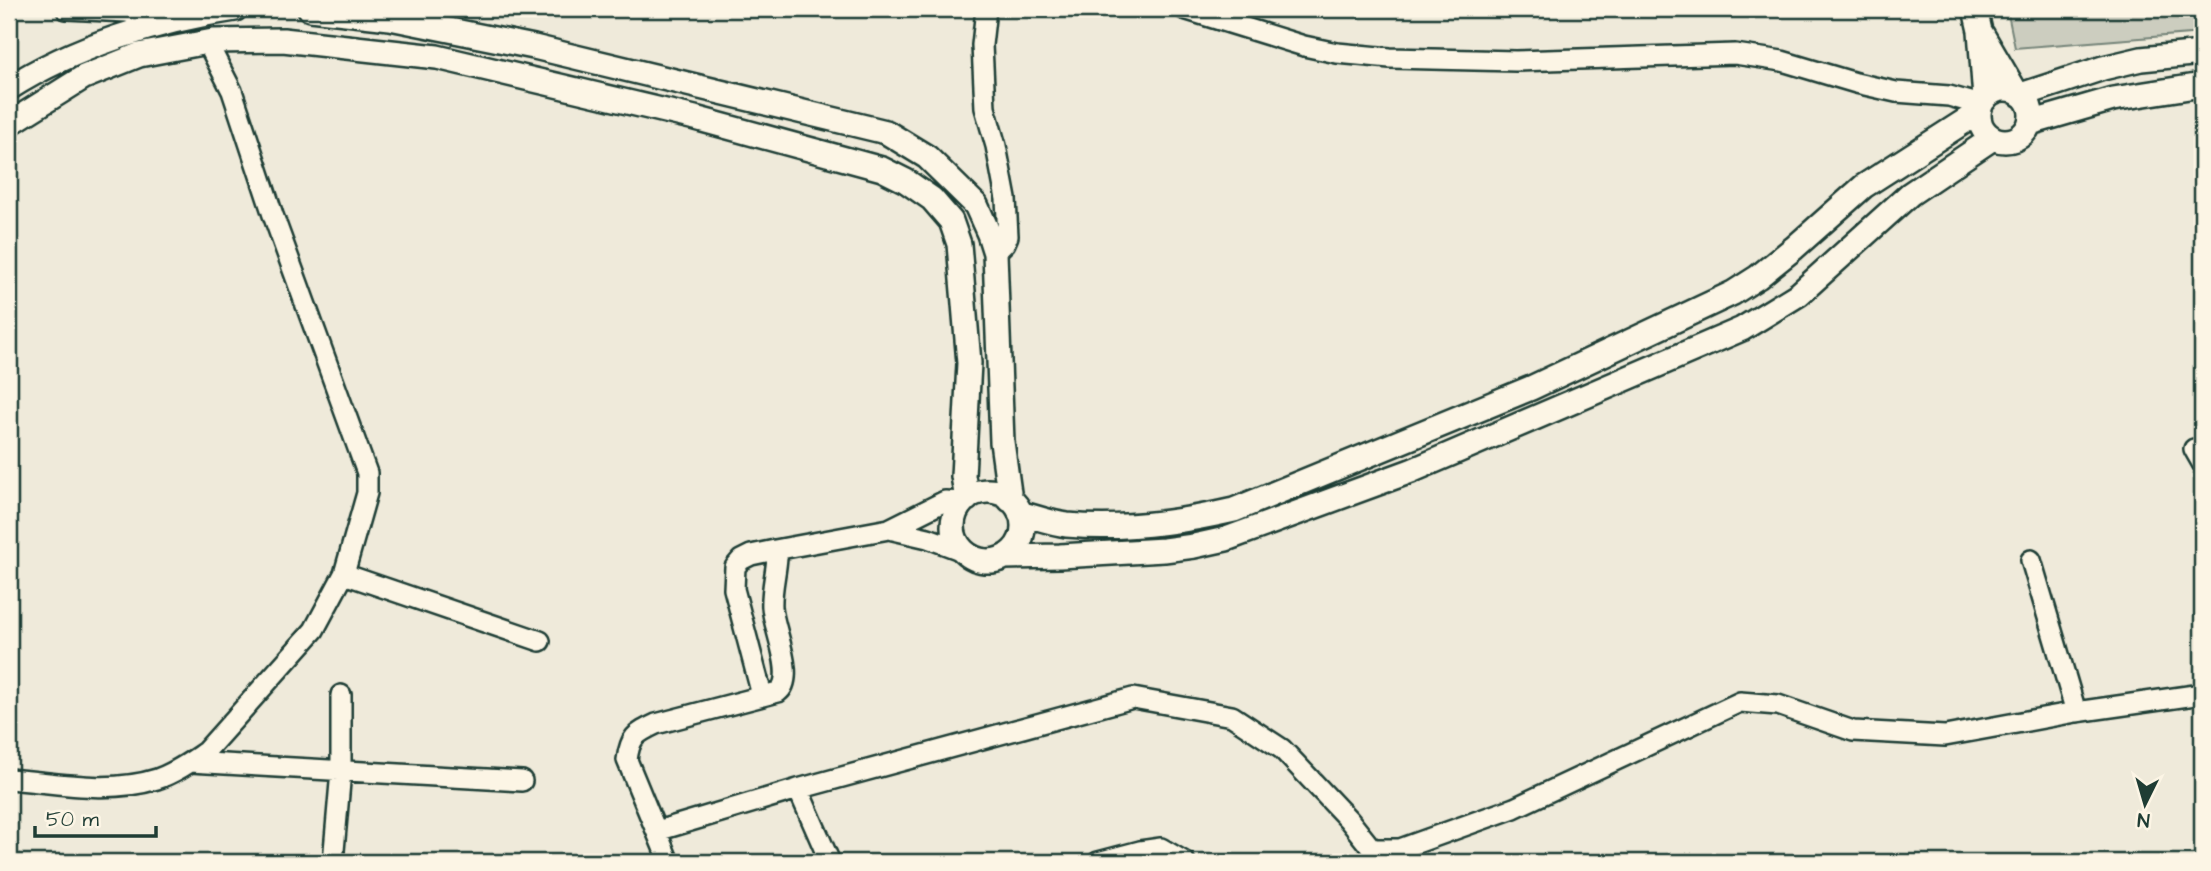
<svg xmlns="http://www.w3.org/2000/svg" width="2211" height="871" font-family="'Architects Daughter',sans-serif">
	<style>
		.green { fill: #cccdbf; stroke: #76857a; stroke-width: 2 }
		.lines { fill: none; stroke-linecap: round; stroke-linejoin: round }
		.service-casing { stroke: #1f3d34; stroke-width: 15 }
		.minor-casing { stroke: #1f3d34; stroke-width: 24 }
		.tertiary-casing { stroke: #1f3d34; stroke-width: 28 }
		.service { stroke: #fcf5e5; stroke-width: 10 }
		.minor { stroke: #fcf5e5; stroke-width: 19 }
		.tertiary { stroke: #fcf5e5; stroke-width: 23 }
	</style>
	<rect width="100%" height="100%" fill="#efeada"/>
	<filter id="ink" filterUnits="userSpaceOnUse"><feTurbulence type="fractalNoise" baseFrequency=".0143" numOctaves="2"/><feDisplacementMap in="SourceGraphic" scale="14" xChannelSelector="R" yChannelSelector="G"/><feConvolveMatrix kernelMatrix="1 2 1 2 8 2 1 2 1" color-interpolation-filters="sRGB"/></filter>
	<g filter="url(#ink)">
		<!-- green -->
		<path class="green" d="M2007,9H2202V33L2015,48Z"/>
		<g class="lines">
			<!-- service casing -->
			<g class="service-casing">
				<path id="service" d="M2180,9H2202"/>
			</g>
			<!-- minor casing -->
			<g class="minor-casing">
				<path id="minor" d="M66,9L127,12L135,14L146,29
					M986,9L982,45L985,108L996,146L1006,199L1008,236L1005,243L995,253
					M1184,9L1304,46L1337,53L1390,58L1516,61L1735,54L1782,61L1856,83L1896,92L1949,96L1981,105
					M2194,449L2202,463
					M889,529L928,538L963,551
					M2031,560L2076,712
					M344,574L540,641
					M762,695L734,589L735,567L741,560L751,555L775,550L889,529L945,501L962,502
					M190,762L522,781
					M9,779C57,783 110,794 157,779C175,773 190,762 205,752L314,630L344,574L367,493V473L273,215L232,91L207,42
					M798,789L830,862
					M657,831L798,789L1133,698L1232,716L1282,749L1349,820L1372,849H1400L1514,808L1740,702L1778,705L1853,731L1945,736L2076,712L2202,694
					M333,862L341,771V695
					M669,862L627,760C630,737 635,734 656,724L778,692C797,678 773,628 772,607C771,590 776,574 777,557L775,550
					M1098,862L1140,851L1161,848L1185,862"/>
			</g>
			<!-- tertiary casing -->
			<g class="tertiary-casing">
				<path id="tertiary" d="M310,9L390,18L534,47L886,132L927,157L976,205L989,234L995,253L1002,442L1010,500
					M1975,9L1980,31L1985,99
					M1982,34L2016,92
					M9,88C73,47 159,20 235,9
					M1979 115a26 26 0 1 1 52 0a26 26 0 1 1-52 0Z
					M2021,95L2103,68L2141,59L2202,53
					M2030,123L2113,99L2202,85
					M9,124L84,77L139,55L213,41L283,40L437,57L695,118L882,169L906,181L932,199L951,221L959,244L969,363L963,476L967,499
					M953 526a35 35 0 1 1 70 0a35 35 0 1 1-70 0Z
					M1020,513C1035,517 1051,523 1067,525C1121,530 1182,522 1234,510L1531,388L1733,293L1758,277L1794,248L1864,186L1979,112
					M1004,557L1060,556L1164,550L1194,546L1226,539L1411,471L1742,329L1799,294L1910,194L1993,138"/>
			</g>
			<!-- service -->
			<use href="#service" class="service"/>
			<!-- minor -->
			<use href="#minor" class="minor"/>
			<!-- tertiary -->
			<use href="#tertiary" class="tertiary"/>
		</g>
	</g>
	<!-- margin -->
	<rect width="2211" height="871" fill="none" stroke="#fcf5e5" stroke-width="35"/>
	<rect x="18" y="18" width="2176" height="836" fill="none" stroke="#1f3d34" stroke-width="2.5" filter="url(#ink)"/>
	<!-- north arrow -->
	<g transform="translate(2145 804) rotate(185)" stroke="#fcf5e5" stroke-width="5" paint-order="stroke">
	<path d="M0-5L12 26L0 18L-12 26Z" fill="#1f3d34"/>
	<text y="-10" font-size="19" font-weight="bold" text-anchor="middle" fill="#1f3d34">N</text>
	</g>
	<!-- scale -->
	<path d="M35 826v10h121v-10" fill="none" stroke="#1f3d34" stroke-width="3.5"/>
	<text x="46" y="826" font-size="21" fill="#1f3d34" stroke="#fcf5e5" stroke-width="5" paint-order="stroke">50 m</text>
</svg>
